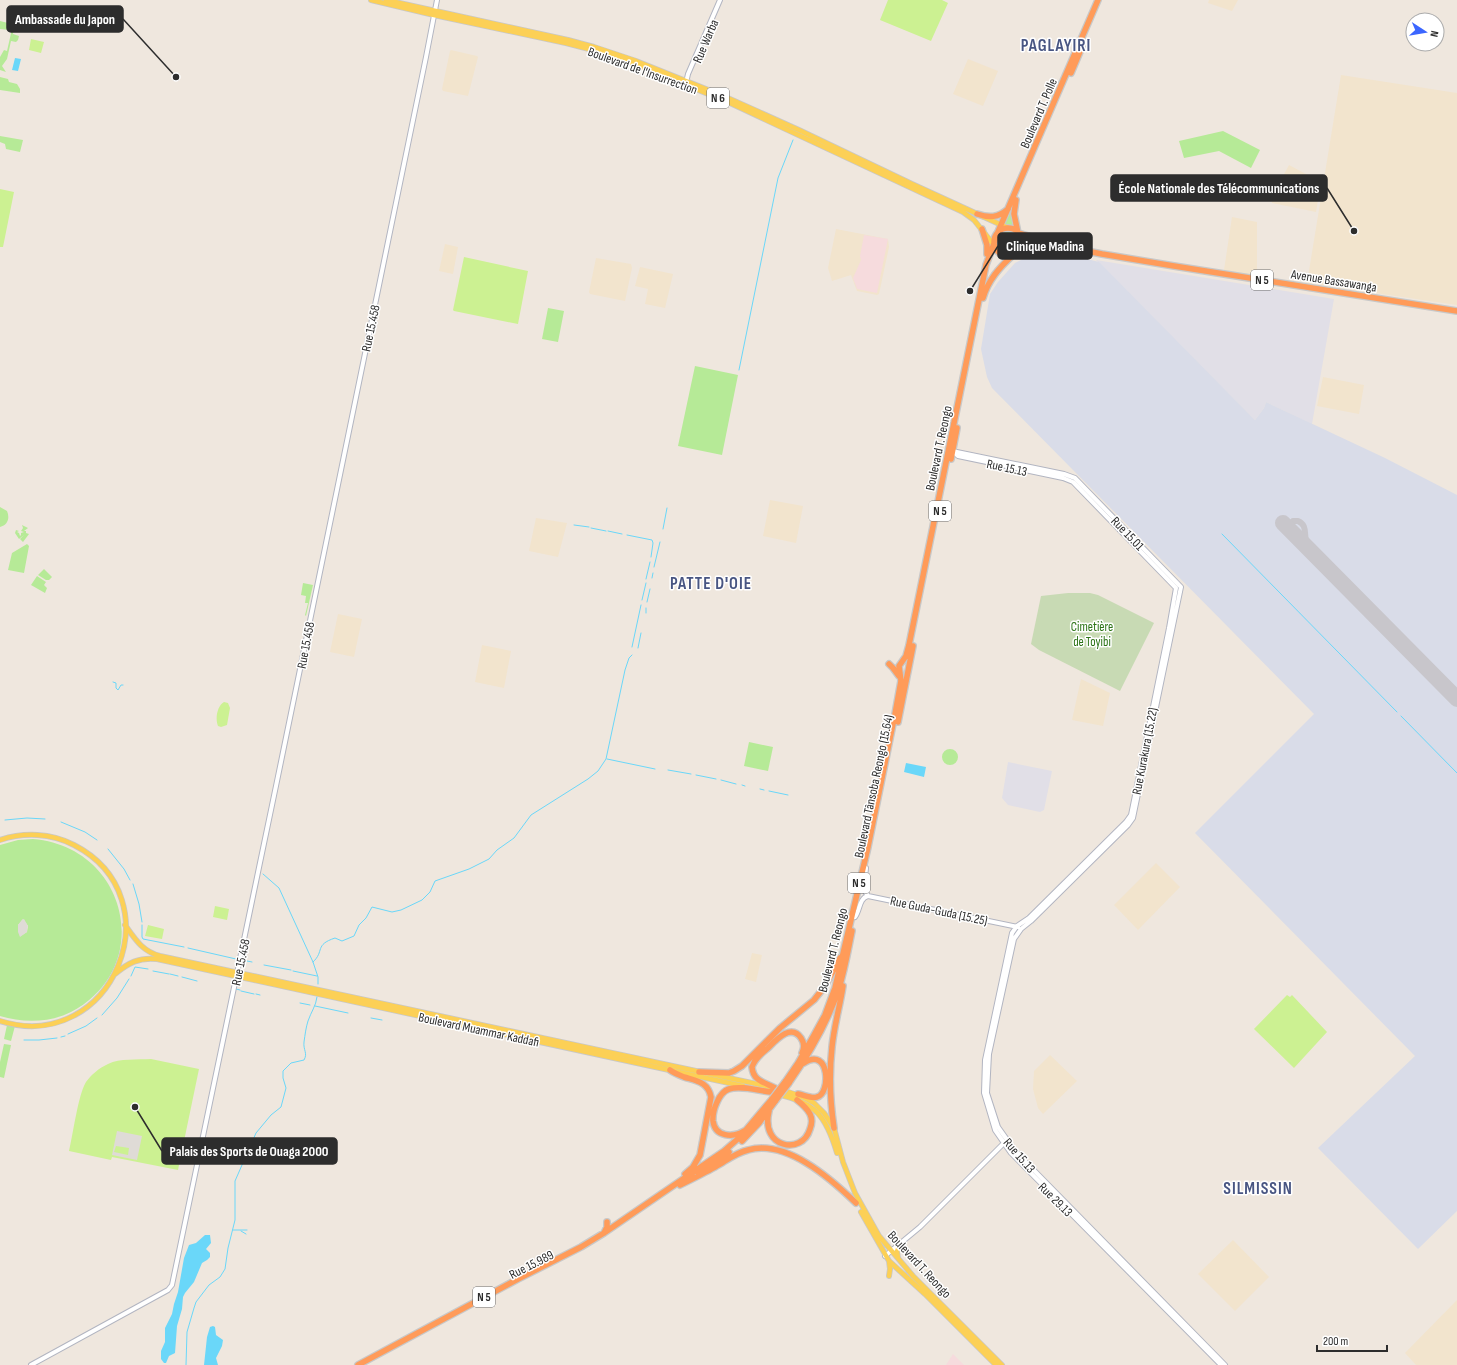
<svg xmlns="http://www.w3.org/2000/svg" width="1457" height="1365" font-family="'Sofia Sans Condensed',sans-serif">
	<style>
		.industrial { fill: #e1dfe7 }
		.education { fill: #f2e4cd }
		.medical { fill: #f6dbdd }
		.airport { fill: #d9dce8 }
		.green { fill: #b6ea97; fill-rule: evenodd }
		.cemetery { fill: #c8dab4 }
		.pitch { fill: #ccf192 }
		.plaza { fill: #dfdbd6; fill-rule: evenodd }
		.water { fill: #6ad7f9 }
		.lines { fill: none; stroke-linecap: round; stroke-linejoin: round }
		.stream { stroke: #6ad7f9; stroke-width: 1 }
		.taxiway { stroke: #c8c6cb; stroke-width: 6 }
		.runway { stroke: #c8c6cb; stroke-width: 16 }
		.secondary-casing { stroke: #b2b5c1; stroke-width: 6 }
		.primary-casing { stroke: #c8c8c8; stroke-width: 6 }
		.highway-casing { stroke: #c8c8c8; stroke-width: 8 }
		.secondary { stroke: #fff; stroke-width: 4 }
		.primary { stroke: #fcd056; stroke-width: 4.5 }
		.highway { stroke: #ff9b59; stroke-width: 5.5 }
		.highway-bridge-casing { stroke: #c8c8c8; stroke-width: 8; stroke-linecap: butt }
		.highway-bridge { stroke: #ff9b59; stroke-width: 5.5 }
		.labels { text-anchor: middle; stroke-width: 3; stroke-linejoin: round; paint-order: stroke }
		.shield { fill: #fff; stroke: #6c6c6c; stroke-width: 1 }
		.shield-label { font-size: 12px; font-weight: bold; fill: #2d2d2d }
		.street-label { font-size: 13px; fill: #2d2d2d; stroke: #fff }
		.park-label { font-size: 13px; fill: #2b7215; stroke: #fff }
		.district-label { font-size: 17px; font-weight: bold; letter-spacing: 1px; fill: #485582; stroke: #fff }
		.leader { fill: none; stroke: #2d2d2d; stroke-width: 1.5 }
		.callout-dot { fill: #2d2d2d; stroke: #fff; stroke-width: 1.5 }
		.callout { fill: #2d2d2d; stroke: #2d2d2d; stroke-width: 1.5 }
		.callout-label { font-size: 14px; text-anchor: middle; font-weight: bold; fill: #fff }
	</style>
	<rect width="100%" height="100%" fill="#efe7de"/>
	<!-- industrial -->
	<path class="industrial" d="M1096,260L1334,299L1312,424L1266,402L1264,408L1255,420Z
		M1008,762L1052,771L1044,810L1040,812L1008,805L1002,798Z"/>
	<!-- education -->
	<path class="education" d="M1209,0H1238L1232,11L1208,3Z
		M451,50L477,56L478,57L468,96L443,91L442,89L450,51Z
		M968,59L998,71L983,106L953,94Z
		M1341,75L1457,93V305L1307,283Z
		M1289,165L1321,182L1316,212L1272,203L1271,198Z
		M1232,217L1257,222V271L1253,275L1224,270Z
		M836,229L888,239L889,247L879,294L877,295L857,291L851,275L832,281L828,268Z
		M445,244L458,247L453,274L439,271Z
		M596,258L631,264L632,268L625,301L590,294L589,292Z
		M640,267L673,274L665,308L645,304L648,289L635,286Z
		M1323,377L1364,385L1359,414L1317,406Z
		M770,500L803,506L796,543L763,536Z
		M536,518L567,523L558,557L529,551Z
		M338,614L362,619L354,657L330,652Z
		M482,645L511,651L504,688L475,682Z
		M1081,679L1110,693L1103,726L1072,720Z
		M1156,863L1180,887L1138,930L1114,905Z
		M752,953L762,955L756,982L745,979Z
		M1050,1055L1077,1081L1043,1114L1038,1108L1033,1089L1034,1071Z
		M1233,1240L1269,1277L1235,1311L1198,1274Z
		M1457,1300V1365H1416L1405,1353Z"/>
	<!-- medical -->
	<path class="medical" d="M864,235L888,239L877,293L857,289L853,278L861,260L860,256Z
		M953,1354L964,1365H946Z"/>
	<!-- airport -->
	<path class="airport" d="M1054,255L1075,256L1099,262L1255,420L1264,408L1266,402L1385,458L1457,495V1211L1418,1249L1318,1148L1415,1056L1195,833L1314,714L992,388L987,377L981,349L990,294L998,282L1015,263L1023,259Z"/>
	<!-- green -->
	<path class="green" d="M8,20L11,22L10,30L0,29V21L8,23Z
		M14,20H16L12,38L13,34L19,36L18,40L16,42L11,41L7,59L2,66L6,72L0,70V57L4,50L7,51Z
		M0,77L8,79L9,82L17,84L20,89V93L0,90Z
		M1223,131L1260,150L1251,168L1219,151L1184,158L1179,141Z
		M0,136L23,140L20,152L6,149L5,144L0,142Z
		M1012,207V217L1016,229L1004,225Z
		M996 242a12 12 0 1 1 24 0a12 12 0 1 1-24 0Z
		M548,308L564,311L558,342L542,339Z
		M695,366L738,375L722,455L678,446Z
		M0,507L7,511C10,518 8,525 0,527Z
		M22,525L28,528L24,531H26V533L29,534L23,542L20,539L24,535L19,539L15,533L16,530L19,531L17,532L19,533L20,536L21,535V533L24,532L21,531L23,528Z
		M27,544L29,546L24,573L8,570L12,553Z
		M44,569L52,577L49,580H46L38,575Z
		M37,576L46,582L44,585L47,588L45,593L31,585Z
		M303,583L313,585L306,616L305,615L308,603H305L306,596L301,595Z
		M749,742L773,747L768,771L744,766Z
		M942 757a8 8 0 1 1 16 0a8 8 0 1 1-16 0Z
		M33,839C128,847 156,967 71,1012C49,1023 23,1023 0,1016V845L18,840ZM23,919L28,926L27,932L20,936L18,925Z
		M7,1025L15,1026L11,1041L4,1039Z
		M4,1044L11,1045L4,1078L0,1077V1062Z"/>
	<!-- cemetery -->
	<path class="cemetery" d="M1068,593H1090L1098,595L1154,623L1120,691L1039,650L1031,644L1041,596Z"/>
	<!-- pitch -->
	<path class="pitch" d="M888,0H942L948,3L931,41L880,20Z
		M31,39L44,42L41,53L29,50Z
		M0,189L14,192L3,247H0Z
		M464,257L528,271L518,324L454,311L453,310Z
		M224,702L228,703L230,708L227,725L221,727L218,726C215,719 217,706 224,702Z
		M215,906L229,909L227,920L213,917Z
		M148,925L164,929L162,939L145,936Z
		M1287,995L1290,997L1292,995L1327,1032L1294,1068L1254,1029Z
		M151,1059L199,1069L178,1170L112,1157L111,1160L69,1151C73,1135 78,1095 86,1082C91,1075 99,1068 108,1064C120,1058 137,1060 151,1059Z"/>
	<!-- plaza -->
	<path class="plaza" d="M24,919L28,926L27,929V932L20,937L18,932V925L22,920Z
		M117,1131L142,1136L137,1160L112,1155ZM116,1146L129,1148L128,1155L114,1152Z"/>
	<!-- water -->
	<path class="water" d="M15,58L21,59L18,71L12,70Z
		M906,763L926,767L924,777L904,772Z
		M205,1235H210L211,1243L206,1249L210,1253V1257L207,1260L202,1263L194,1282L185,1293L183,1297L182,1309L177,1326L175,1353L169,1356L166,1363H164L161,1359V1351L165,1342V1328L172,1314L174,1304L178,1292L184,1258L189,1245L196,1243Z
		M213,1326L215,1327L216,1335L223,1340L222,1346L216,1358L218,1365H204L207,1337L210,1327Z"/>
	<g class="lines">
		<!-- stream -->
		<path class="stream" d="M739,370L778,178L793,140
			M574,525L589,527
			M591,528L606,531
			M663,529L667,508
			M608,531L622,534
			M1222,534L1397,712
			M627,535L652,540L653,543L651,557
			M654,567L660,542
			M652,578L653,573
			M646,579L650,562
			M642,600L646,583
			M647,602L650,589
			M646,613V608
			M632,647L641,605
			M638,648L641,633
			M113,682L116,683V688L118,690L121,685H123
			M1401,716L1457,773
			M607,759L655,769
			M668,770L691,774
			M696,775L716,779
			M721,780L736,784
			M742,785L745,786
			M760,789L764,790
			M769,791L788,795
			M5,820L27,818L45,819
			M61,822L85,832L97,840
			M108,849L124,869L130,880
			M263,874L279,888L313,962L318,977V984
			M133,884L139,904L142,922
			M142,925V937L143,939L184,947
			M188,948L236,959
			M242,960L252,962
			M313,962C325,951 314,945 335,938L342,941L354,936L359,925L366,918L372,907L392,912L401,910L422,900L430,892L435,881L469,869L489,859L497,850L514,838L531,815L588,779L598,771L606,759L625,670L629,658L632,655
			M264,965L291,970
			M153,971L169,974
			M293,971L317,976
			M170,974L178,976
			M131,976L135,967L148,969
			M182,977L197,981
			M236,989L240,990
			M241,991L254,994
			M256,994L260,995
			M300,1003L310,1005
			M315,1006L348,1013
			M102,1015L117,998L129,979
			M371,1018L382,1020
			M68,1034L86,1026L97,1018
			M61,1037L65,1036
			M24,1040H39L57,1038
			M233,1230H247
			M241,1231L246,1234
			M186,1365L187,1332L194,1308L196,1302L209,1285L220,1277L225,1269L228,1248L235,1220V1181L256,1133L271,1115L281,1107L286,1088L283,1078V1071L291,1063L304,1060C308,1053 303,1050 304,1042C305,1035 306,1027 308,1021C311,1012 316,1006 317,997"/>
		<!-- taxiway -->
		<path class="taxiway" d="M1300,540C1292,539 1288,535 1288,528L1293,521H1298C1307,525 1304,532 1306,541C1306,544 1308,547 1310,550"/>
		<!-- runway -->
		<path class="runway" d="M1283,523L1457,699"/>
		<!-- secondary casing -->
		<g class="secondary-casing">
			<path id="secondary" d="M686,83L688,74L720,0
				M951,449L958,456L1063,478L1073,482L1176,588L1169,628L1131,815L1126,822L1029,918L1017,926L1012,933L985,1060L984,1093L995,1130L1011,1153L1221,1365
				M952,451L1064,474L1075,478L1181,587L1133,818L1128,825L1031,921L1021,929L1014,939L989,1054L987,1093L998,1127L1015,1151L1225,1365
				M866,868L864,890L868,896
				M868,896L1018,927
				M855,917C860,911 859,898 868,896
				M885,1256L920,1227L1005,1142
				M31,1365L168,1290L172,1285L276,786L426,57L437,0"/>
		</g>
		<!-- primary casing -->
		<g class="primary-casing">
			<path id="primary" d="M371,0L434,15L566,43L593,50L634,64L728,102L963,212L974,220L997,249
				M386,0L568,40L594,47L636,61L721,95L799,130L912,184L1008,228
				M0,840C24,832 51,833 74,845C177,898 113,1056 0,1021
				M125,925C135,939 142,951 160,956L771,1087
				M115,974C128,963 139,957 157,959L743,1086
				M782,1090L803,1097L814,1103L824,1113L834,1128L843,1162L855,1193L879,1236L913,1276L1002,1365
				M777,1094C816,1103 826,1116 837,1153
				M861,1212L889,1261L925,1294L996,1365
				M898,1258L897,1252L899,1245
				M889,1276L890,1269L889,1261"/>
		</g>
		<!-- highway casing -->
		<g class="highway-casing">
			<path id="highway" d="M1071,73L1082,47
				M1016,200L1014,214L1018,233
				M977,214C989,218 998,218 1008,209
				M994 242a14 14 0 1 1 28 0a14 14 0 1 1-28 0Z
				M982,229L987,245V254
				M1018,233L1066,247L1102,254L1174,266L1457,311
				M997,234L1098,0
				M1017,253L1033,248L1058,247
				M983,298C988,280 1000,267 1013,255
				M951,459L957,428
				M889,664L893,668L899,676
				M898,722L913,646
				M670,1070C674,1073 679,1075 684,1077C697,1081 708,1082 711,1097L700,1155L693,1167L685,1174
				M699,1072L729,1073L734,1071L742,1066L780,1028L814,1000L825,986L840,958
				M785,1082L798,1063L814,1035L825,1015L835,988L868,847L895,714L901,681L899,666L906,656L909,645L986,265L996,238
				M789,1083C810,1053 828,1022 839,988C845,969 848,950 852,931
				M775,1088C764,1082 753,1081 752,1067C755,1058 762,1053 768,1048C776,1040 791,1023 801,1038C805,1044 804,1048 802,1053
				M798,1094C804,1095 812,1099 817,1097C831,1094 830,1046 804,1063
				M769,1111C760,1148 802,1156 810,1129C812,1124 812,1118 810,1114C807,1108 802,1104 797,1100
				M834,1128C830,1101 829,1074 832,1047C834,1026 840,1006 843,986
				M744,1131C733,1138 715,1137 713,1121C712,1111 719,1092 729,1089C742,1085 759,1091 772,1092
				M742,1141L759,1123L776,1100
				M698,1173L729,1152
				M680,1185C692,1179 704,1173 715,1167C726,1161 735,1153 748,1150C786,1139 830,1178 856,1203
				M604,1233L607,1227V1222
				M358,1365L518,1279L581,1247L604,1233L724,1151L740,1137L772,1099"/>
		</g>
		<!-- secondary -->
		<use href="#secondary" class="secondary"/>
		<!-- primary -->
		<use href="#primary" class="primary"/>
		<!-- highway -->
		<use href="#highway" class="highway"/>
		<!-- highway-bridge casing -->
		<g class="highway-bridge-casing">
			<path id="highway-bridge" d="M772,1099L785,1082
				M776,1100L789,1083"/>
		</g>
		<!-- highway-bridge -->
		<use href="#highway-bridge" class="highway-bridge"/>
	</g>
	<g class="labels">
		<!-- shield labels -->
		<g class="shield">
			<rect x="707" y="88" width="22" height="20" rx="3"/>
			<rect x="1251" y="270" width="22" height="20" rx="3"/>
			<rect x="929" y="501" width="22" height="20" rx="3"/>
			<rect x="848" y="873" width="22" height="20" rx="3"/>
			<rect x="473" y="1287" width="22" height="20" rx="3"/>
		</g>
		<g class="shield-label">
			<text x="718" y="102">N 6</text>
			<text x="1262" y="284">N 5</text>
			<text x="940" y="515">N 5</text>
			<text x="859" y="887">N 5</text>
			<text x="484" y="1301">N 5</text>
		</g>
		<!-- street labels -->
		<g class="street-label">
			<text transform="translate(705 41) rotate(-67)" y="5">Rue Warba</text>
			<text transform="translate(643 70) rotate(20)" y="5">Boulevard de l'Insurrection</text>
			<text transform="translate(1038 113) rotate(-67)" y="5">Boulevard T. Polle</text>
			<text transform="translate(1334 280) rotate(9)" y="5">Avenue Bassawanga</text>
			<text transform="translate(370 328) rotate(-78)" y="5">Rue 15.458</text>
			<text transform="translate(938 448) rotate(-78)" y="5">Boulevard T. Reongo</text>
			<text transform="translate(1007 467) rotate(12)" y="5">Rue 15.13</text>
			<text transform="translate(1128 533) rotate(46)" y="5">Rue 15.01</text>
			<text transform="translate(305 645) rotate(-79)" y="5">Rue 15.458</text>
			<text transform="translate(1144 751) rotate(-79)" y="5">Rue Kurakura (15.22)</text>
			<text transform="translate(873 786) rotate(-78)" y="5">Boulevard Tânsoba Reongo (15.64)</text>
			<text transform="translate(939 910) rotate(12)" y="5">Rue Guda-Guda (15.25)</text>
			<text transform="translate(832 950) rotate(-76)" y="5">Boulevard T. Reongo</text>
			<text transform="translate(240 962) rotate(-78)" y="5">Rue 15.458</text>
			<text transform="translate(479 1029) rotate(12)" y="5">Boulevard Muammar Kaddafi</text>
			<text transform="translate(1020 1155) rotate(49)" y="5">Rue 15.13</text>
			<text transform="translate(1056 1199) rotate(45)" y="5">Rue 29.13</text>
			<text transform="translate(531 1264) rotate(-27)" y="5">Rue 15.989</text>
			<text transform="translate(920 1264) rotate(47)" y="5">Boulevard T. Reongo</text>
		</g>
		<!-- park labels -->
		<g class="park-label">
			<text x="1092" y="631">Cimetière<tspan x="1092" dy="15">de Toyibi</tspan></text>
		</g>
		<!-- district labels -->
		<g class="district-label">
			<text x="1056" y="51">PAGLAYIRI</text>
			<text x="711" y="589">PATTE D'OIE</text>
			<text x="1258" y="1194">SILMISSIN</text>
		</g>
	</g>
	<!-- callouts -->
	<path class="leader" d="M176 77L123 19M1354 231L1327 188M970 291L998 246M135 1107L162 1151"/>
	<g class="callout-dot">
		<circle cx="176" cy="77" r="4"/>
		<circle cx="1354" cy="231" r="4"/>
		<circle cx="970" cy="291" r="4"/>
		<circle cx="135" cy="1107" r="4"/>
	</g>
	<g class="callout">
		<rect x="7" y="6" width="116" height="26" rx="4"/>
		<rect x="1111" y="175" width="216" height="26" rx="4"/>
		<rect x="998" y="233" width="94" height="26" rx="4"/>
		<rect x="162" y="1138" width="175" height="26" rx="4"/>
	</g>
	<g class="callout-label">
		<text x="65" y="24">Ambassade du Japon</text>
		<text x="1219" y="193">École Nationale des Télécommunications</text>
		<text x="1045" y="251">Clinique Madina</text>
		<text x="249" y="1156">Palais des Sports de Ouaga 2000</text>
	</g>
	<!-- north arrow -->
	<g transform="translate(1425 32) rotate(102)"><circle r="19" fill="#ffffff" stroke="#ababab"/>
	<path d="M0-3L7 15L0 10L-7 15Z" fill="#3b66ff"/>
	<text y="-6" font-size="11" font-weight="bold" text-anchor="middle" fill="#2d2d2d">N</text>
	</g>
	<!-- scale -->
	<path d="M1317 1345v6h70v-6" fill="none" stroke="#2d2d2d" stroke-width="2"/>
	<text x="1323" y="1345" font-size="12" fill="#2d2d2d" stroke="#ffffff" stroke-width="3" paint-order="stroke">200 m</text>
</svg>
